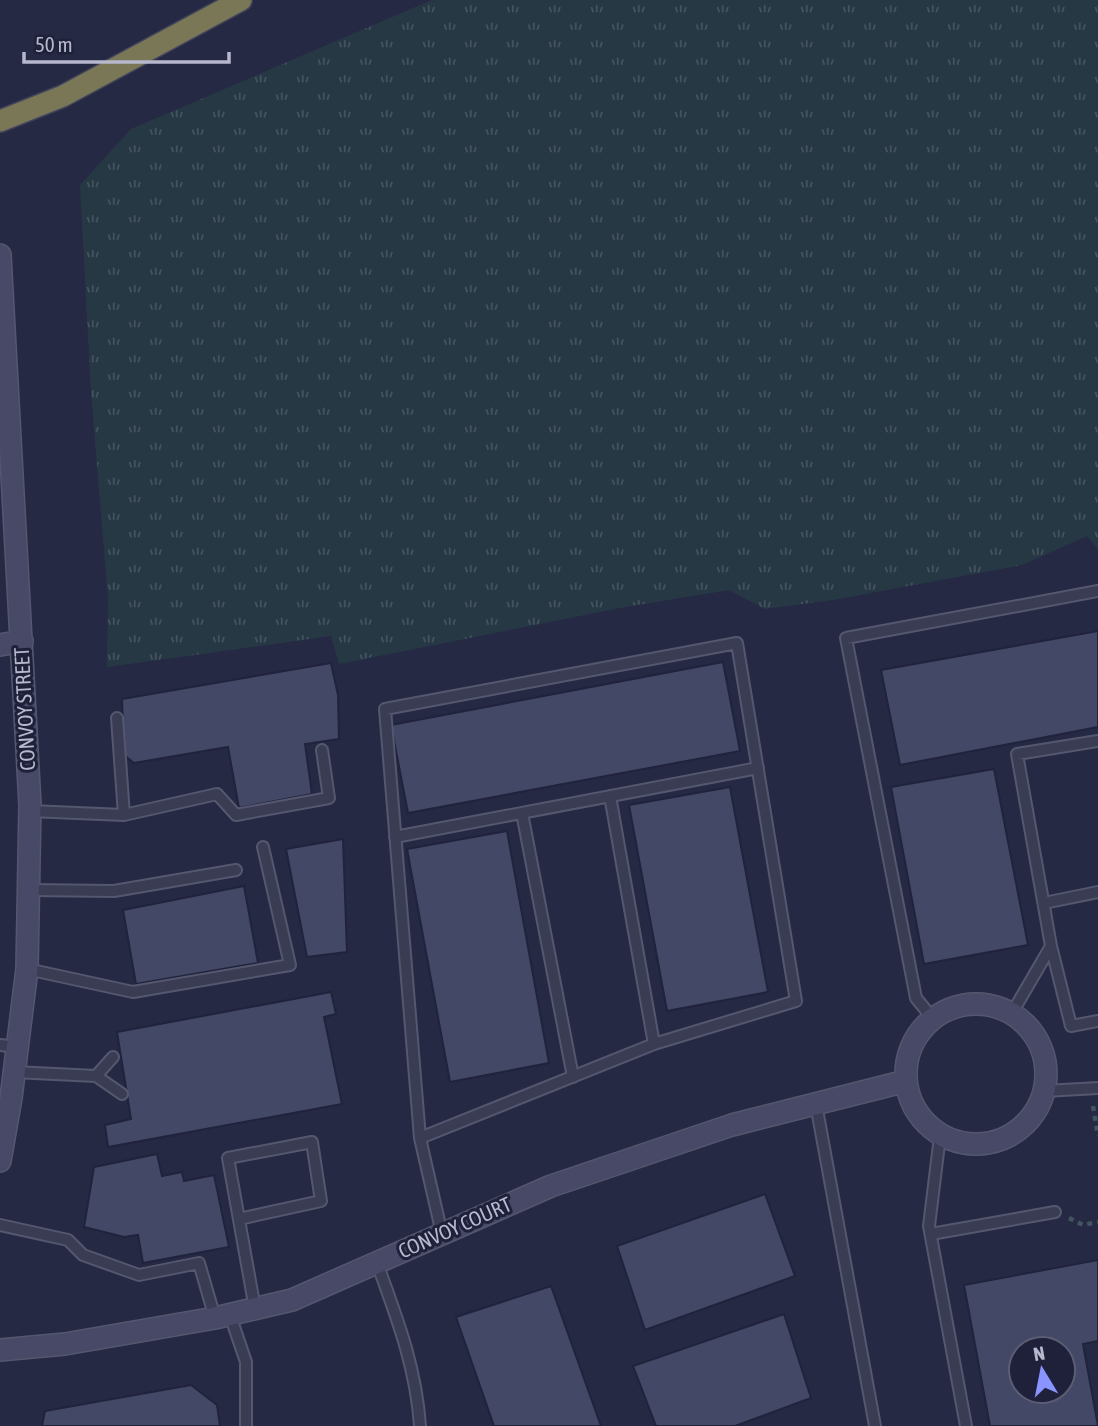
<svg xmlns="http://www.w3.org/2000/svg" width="1098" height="1426" font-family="'Asap Condensed',sans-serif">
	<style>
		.grass { fill: url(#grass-tufts) }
		.building { fill: #434866; stroke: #20233b; stroke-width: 2; fill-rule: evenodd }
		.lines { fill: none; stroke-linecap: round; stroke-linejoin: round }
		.lane-casing { stroke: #55576e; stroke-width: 14 }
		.secondary-casing { stroke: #55576e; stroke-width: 24 }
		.highway-casing { stroke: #41445b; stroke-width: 24 }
		.path { stroke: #42545f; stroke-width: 4.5; stroke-dasharray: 5 5; stroke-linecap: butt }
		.lane { stroke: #393c53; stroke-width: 10 }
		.secondary { stroke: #474967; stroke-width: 21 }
		.highway { stroke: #7a7756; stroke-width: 21 }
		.labels { text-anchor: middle; stroke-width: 6; stroke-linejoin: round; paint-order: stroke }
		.street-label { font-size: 21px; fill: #b7b8cd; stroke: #1e2139 }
	</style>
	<defs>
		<pattern id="grass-tufts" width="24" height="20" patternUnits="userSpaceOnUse" patternTransform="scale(1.75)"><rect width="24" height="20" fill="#273845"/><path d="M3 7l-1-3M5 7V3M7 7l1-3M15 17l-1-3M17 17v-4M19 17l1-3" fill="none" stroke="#44535f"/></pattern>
	</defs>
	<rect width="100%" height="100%" fill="#252944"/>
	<!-- grass -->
	<path class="grass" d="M432,0H1098V549L1087,536L1022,565L833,600L765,609L729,590L625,607L339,664L331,636L107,667L108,598L91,392L80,185L131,129Z"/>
	<!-- building -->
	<path class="building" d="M1098,631V727L900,765L881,670Z
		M723,662L740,751L408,813L391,725Z
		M331,663L338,695L339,739L305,744L312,794L239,808L228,747L134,763L124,755L122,699Z
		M994,769L1028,945L924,964L891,787Z
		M730,787L768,992L667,1011L629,805Z
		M507,831L549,1063L450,1082L407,849Z
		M343,839L347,952L307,957L286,849Z
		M244,886L258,963L136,984L123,910Z
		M331,992L336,1014L324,1017L342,1104L108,1147L105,1125L131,1119L117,1032Z
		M157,1154L162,1176L182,1172L184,1181L214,1175L229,1247L143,1263L138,1235L124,1237L84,1227L94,1167Z
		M765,1194L795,1276L645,1330L617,1246Z
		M1098,1260V1341L1083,1344L1098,1426H990L964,1285ZM1021,1349H1063V1391H1021Z
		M551,1286L601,1426H494L456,1317Z
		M784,1314L811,1398L735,1426H656L633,1366Z
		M191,1385L217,1405L220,1426H42L45,1411Z"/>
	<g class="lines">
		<!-- lane casing -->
		<g class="lane-casing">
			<path id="lane" d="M117,718L124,815
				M610,796L654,1044
				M30,811L124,815L217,794L236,815L329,798L322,750
				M522,813L573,1077
				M395,837L758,768
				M28,890L114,891L236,870
				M1044,903L1098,892
				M1051,946L1071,1026L1098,1021
				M27,969L133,992L290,965L263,847
				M1012,1013L1051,946L1017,754L1098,741
				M933,1019L916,998L846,638L1098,591
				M0,1045L17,1047
				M14,1072L96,1076L113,1057
				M96,1076L122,1094
				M1045,1091L1098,1088
				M816,1104L875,1426
				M940,1136L929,1226L966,1426
				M420,1138L654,1044L796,1001L737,643L385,709L420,1138L442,1234
				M239,1219L321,1201L312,1142L228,1158L255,1309
				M0,1225L68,1240L83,1255L139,1275L199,1263L215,1318
				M931,1234L1055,1212
				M377,1263C397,1318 416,1367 420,1426
				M230,1315L246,1362V1426"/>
		</g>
		<!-- secondary casing -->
		<g class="secondary-casing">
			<path id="secondary" d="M0,255L30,805L27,969L11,1098L0,1161
				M0,645L22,641
				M906 1074a70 70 0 1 1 140 0a70 70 0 1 1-140 0Z
				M0,1350L65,1344L215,1318L292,1300L551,1186L732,1125L906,1081"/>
		</g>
		<!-- highway casing -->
		<g class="highway-casing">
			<path id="highway" d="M0,121L63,96L241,0"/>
		</g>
		<!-- path -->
		<path class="path" d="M1093,1106L1098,1136
			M1069,1218L1083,1225L1098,1222"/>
		<!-- lane -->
		<use href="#lane" class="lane"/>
		<!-- secondary -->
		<use href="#secondary" class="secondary"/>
		<!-- highway -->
		<use href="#highway" class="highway"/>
	</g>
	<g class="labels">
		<!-- street labels -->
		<g class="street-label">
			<text transform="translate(25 709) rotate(-93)" y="7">CONVOY STREET</text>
			<text transform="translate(455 1228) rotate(-24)" y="7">CONVOY COURT</text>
		</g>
	</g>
	<!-- north arrow -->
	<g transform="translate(1042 1370) rotate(350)"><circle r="33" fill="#1e2139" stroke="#5b5d74" stroke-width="2"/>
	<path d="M0-5L12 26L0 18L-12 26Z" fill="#8a94ff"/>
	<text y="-10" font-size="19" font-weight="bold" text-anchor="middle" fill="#b7b8cd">N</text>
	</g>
	<!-- scale -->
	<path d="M24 52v10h205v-10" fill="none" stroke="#b7b8cd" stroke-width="3.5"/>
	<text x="35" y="52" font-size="21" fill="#b7b8cd" stroke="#1e2139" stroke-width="5" paint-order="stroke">50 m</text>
</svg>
